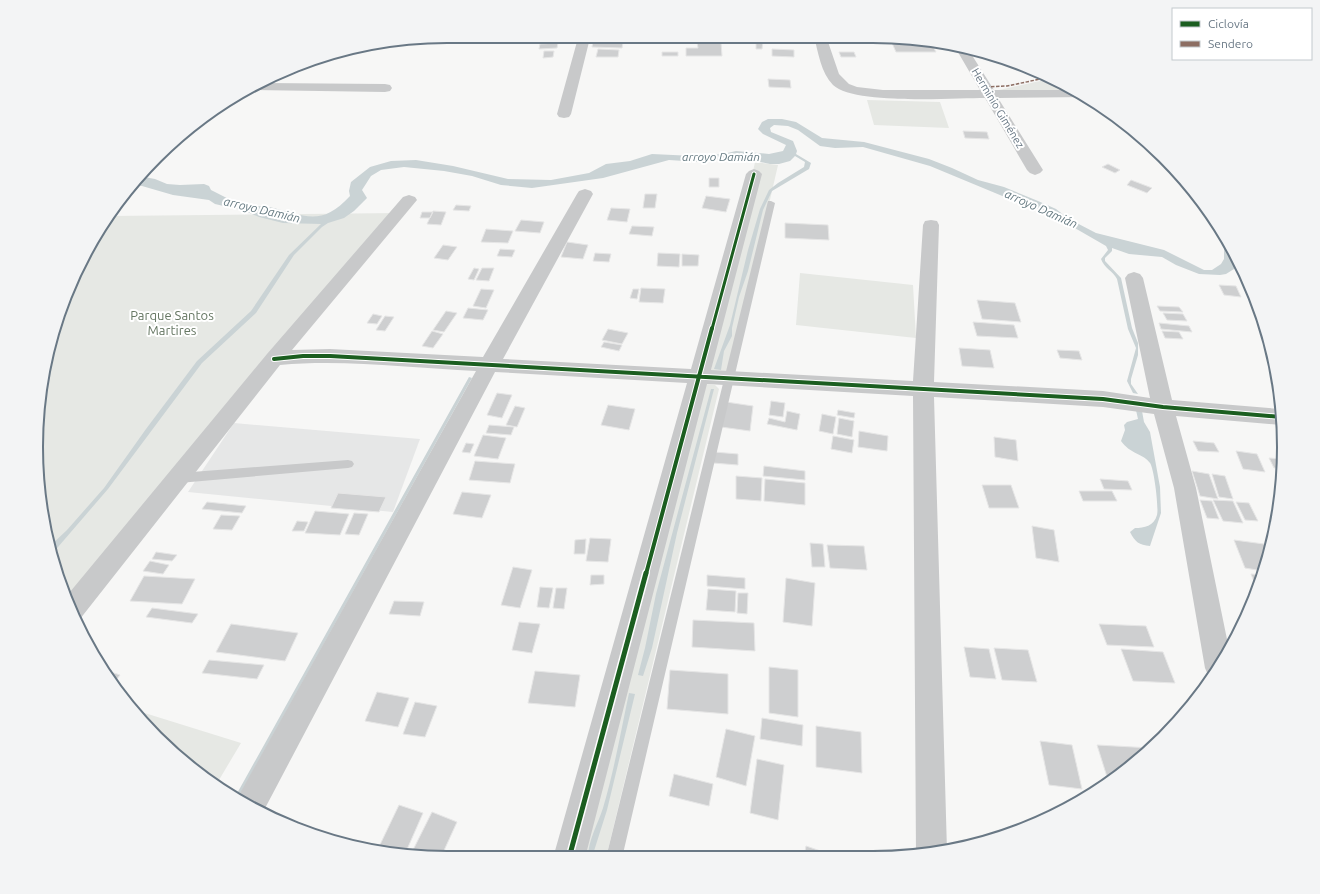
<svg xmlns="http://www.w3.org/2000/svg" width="1320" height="894" font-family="Ubuntu,sans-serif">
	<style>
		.built { fill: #e6e7e7 }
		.green { fill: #e6e8e4 }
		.water { fill: #cad3d5 }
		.building { fill: #cecfd0; stroke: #e6e6e6 }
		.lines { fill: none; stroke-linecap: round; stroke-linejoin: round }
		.lane { fill: #c8c9ca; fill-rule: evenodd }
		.street { fill: #c8c9ca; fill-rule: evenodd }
		.quiet { stroke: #8d6e63; stroke-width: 1.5; stroke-dasharray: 3.5 1.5; stroke-linecap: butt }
		.cycleway-far2-casing { stroke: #fff; stroke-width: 5 }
		.cycleway-far1-casing { stroke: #fff; stroke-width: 6 }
		.cycleway-casing { stroke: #fff; stroke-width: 8 }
		.cycleway-far2 { stroke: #1b5e20; stroke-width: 3 }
		.cycleway-far1 { stroke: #1b5e20; stroke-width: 4 }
		.cycleway { stroke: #1b5e20; stroke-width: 5 }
		.labels { text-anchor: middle; stroke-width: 4; stroke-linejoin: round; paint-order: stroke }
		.far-street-label { font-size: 11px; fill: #697885; stroke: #fff }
		.far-water-label { font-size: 12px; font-style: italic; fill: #647980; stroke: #fff }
		.park-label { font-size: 13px; fill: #667763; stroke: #fff }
		.rim { fill: none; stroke: #697885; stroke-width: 2 }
	</style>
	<rect width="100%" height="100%" fill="#f7f7f6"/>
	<!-- built -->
	<path class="built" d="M234,423L420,439L393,512L188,492Z"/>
	<!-- green -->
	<path class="green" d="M1054,78L1077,91L999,90Z
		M867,100L940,102L949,128L874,125Z
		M755,162L778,165L731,369L730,371H713L711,370Z
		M400,213L71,612L67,604L44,527L37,420L50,341L67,290L110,216Z
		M800,273L913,285L916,338L796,325Z
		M706,384L715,385L719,389L606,858H580Z
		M135,710L241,743L216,785L197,773L157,738Z"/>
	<!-- water -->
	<path class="water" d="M768,119H782L796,122L822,138L864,142L929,159L952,168L978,180L1004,187L1038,201L1056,209L1069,219L1096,233L1164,250L1204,270H1212L1221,264L1224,259V249L1229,245L1236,258L1234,269L1226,274L1220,275L1199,274L1176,265L1162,257L1129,254L1112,248V251L1105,258V261L1121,278L1132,328L1138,343V355L1131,379V384L1138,394L1133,393L1127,381L1136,348L1128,329L1117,279C1113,271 1104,268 1101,259L1108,250L1106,246L1047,212L1024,205L930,166L863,147L835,148L820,146L798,130L788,126L774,125L770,128L771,132L793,141L797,151L796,154L811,163L809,169L772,191L763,210L748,271L739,297L732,328V336L724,351L721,370L714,369L730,325L748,250L760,209L769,190L778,183L804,167L805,162L795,156L790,161L779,164H770L739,157L699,162L669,160L603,178L532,188L501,185L472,176L444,171L404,167L381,170L371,176L362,190L367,198L354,211L344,218L328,223L322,227L294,255L256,313L202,363L108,489L52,554L50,546L67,530L104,488L146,429L197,361L251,311L289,255L321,224L283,223L259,217L245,211L215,204L209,200L173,195L142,186L131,185L139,176L155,179L167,184L180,185L204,184L209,186L211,190C223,196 234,203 248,205C255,206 262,206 269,207C304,215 321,228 350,196L349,191L351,182L370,167L391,161L416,160L453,166L508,179L551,180L589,173L606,164L630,161L652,154L694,156L723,154L736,151L769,154L783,151L786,145L763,134L758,129L762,122Z
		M469,377L472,378L238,798L235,797Z
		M711,389H714L677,533L652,648L643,676L638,675L645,648L656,594Z
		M1136,410L1142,411L1144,422L1150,432L1160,487L1161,513L1150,546C1139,545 1135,542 1130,532L1135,528C1144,528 1154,526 1157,515C1159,508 1154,468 1150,463C1144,454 1130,454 1121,441L1125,430L1124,425L1127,422L1138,419Z
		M629,693L635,694L607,810L594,851V858H588C588,840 598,824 603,808C614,771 621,731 629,693Z"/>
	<!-- building -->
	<path class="building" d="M536,38H552V41L536,42Z
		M756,41H763L762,49H756Z
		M593,42H623L622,48L592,47Z
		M697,42H721L722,56H686V48H698Z
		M558,43L557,48L539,49L540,44Z
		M892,43H931L936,52H896Z
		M598,49L619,50L618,57H596Z
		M772,49L794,50V57L772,56Z
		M544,51H554L553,57L543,58Z
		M662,52H678V56H662Z
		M839,52H854L856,57H841Z
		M768,79L790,80L791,88L769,87Z
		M963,131L987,132L989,139L965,138Z
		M1108,164L1120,170L1115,173L1102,167Z
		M709,178H719V187H709Z
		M1131,180L1152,188L1147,193L1127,185Z
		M645,194H657L655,208H643Z
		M706,196L730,199L726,212L702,208Z
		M456,205L471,206L469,211L453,210Z
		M611,208L630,209L627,222L607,220Z
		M433,211L446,212L441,225L427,224Z
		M422,212H433L430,218H420Z
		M521,220L544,222L540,233L515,231Z
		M785,223L828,225L829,240L785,238Z
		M632,226L654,227L652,236L629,234Z
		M486,229L513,231L508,243L481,242Z
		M567,242L588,245L583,259L561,257Z
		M443,245L457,247L448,260L434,258Z
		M500,249L515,250L512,257L497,256Z
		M595,253L611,254L609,262L593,261Z
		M658,253L680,254L679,267L657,266Z
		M682,254L699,255L698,266H682Z
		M474,268L479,269L474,280L468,279Z
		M482,268H494L489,281L476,280Z
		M1219,285L1236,286L1241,297L1224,295Z
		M641,288L665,289L663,303L639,302Z
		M481,289L494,290L486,308L473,306Z
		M633,289H639L637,299L630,298Z
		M977,300L1015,303L1021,322L982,319Z
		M1157,306L1179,307L1183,312L1160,311Z
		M468,308L488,310L483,320L463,318Z
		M446,311L457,313L444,332L433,330Z
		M1163,313L1183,314L1187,321L1167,320Z
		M373,314L382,316L377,324L367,323Z
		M385,316L394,317L385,331L376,330Z
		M973,322L1014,325L1018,338L977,336Z
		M1159,323L1189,326L1192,332L1161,329Z
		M608,329L628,333L622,344L602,340Z
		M432,331L443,334L433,348L422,346Z
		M1162,331L1179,332L1183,339L1165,338Z
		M604,342L622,345L619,351L601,347Z
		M959,348L990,350L994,368L962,366Z
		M1057,350L1079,351L1082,360L1060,358Z
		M497,393L512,395L502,418L487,415Z
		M771,401L785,403L783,417L769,415Z
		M726,402L753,406L750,431L721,427Z
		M608,405L635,409L629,430L601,425Z
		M515,406L525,408L517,427L506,425Z
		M838,410L855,413L854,418L837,415Z
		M787,411L800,414L797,430L767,424L769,418L785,422Z
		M822,414L836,417L833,434L819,431Z
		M839,418L854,421L852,437L837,434Z
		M489,425L514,427L511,435L486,433Z
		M859,431L888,436L887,451L858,447Z
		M483,435L506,438L498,459L474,456Z
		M833,436L854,440L852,453L831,449Z
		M994,437L1016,440L1018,461L995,457Z
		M1193,441L1214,443L1219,452L1198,451Z
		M466,443L474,444L470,453L462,452Z
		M1236,451L1257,454L1265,472L1243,469Z
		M714,452L738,454V465L713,463Z
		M1269,458L1283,459L1282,468H1274Z
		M475,461L515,464L510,483L469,480Z
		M764,466L805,471V480L763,476Z
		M1192,471L1209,474L1218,499L1200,496Z
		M1212,474L1225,476L1233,499L1219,497Z
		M736,476L762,478L761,501L736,499Z
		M765,479L805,483V505L764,501Z
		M1100,479L1128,481L1132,490L1104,489Z
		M982,485H1011L1019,508H989Z
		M1079,491H1112L1117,501H1083Z
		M462,492L491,495L482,518L453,514Z
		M338,493L386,497L379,512L331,508Z
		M1200,500L1212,501L1219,519L1207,518Z
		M1213,500L1233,501L1243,523L1223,521Z
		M207,502L246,506L242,513L202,509Z
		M1236,502L1249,503L1258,521L1245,520Z
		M315,511L349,514L340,535L305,533Z
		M354,513L368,514L359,535L345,534Z
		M221,515L240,516L232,530L213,529Z
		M297,521L308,522L304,531H292Z
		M1032,526L1054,530L1059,562L1036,558Z
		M590,538L611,539L608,562L586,561Z
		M586,539L585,554H574L575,540Z
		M1234,540L1264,544L1268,554L1263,571L1245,568Z
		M810,543L823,544L825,567H812Z
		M827,545L864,546L867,570L830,568Z
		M156,552L177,555L172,561L152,559Z
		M150,561L169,565L163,574L143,571Z
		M513,567L532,570L520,608L501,605Z
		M1251,574L1262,575L1257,589Z
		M591,575H604V584L590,585Z
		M707,575L745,578V589L707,586Z
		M144,576L195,579L182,604L130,601Z
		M786,578L815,583L812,626L783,622Z
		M540,587L553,588L549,608L537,607Z
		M556,588H567L564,609L553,608Z
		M708,589L736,591L735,612L706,610Z
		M738,593H748L747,614L737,613Z
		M394,601L424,602L420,616L389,614Z
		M152,608L198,614L192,623L146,617Z
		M693,620L754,623L755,651L692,647Z
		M519,622L540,624L532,653L512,650Z
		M231,624L298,633L285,661L216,652Z
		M1099,624L1146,626L1154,647L1107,645Z
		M964,647L989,649L996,679L970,677Z
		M994,648L1028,650L1037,682L1002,680Z
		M1121,649L1163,652L1175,683L1133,681Z
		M209,660L264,665L257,679L202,673Z
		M769,667L798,670V717L769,713Z
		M105,670L120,675L114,683Z
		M670,670L728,674V714L667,709Z
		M535,671L580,675L575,707L528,703Z
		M377,692L409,698L398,727L365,721Z
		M415,702L437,706L425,737L403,734Z
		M762,718L803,725L802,746L760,739Z
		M816,726L861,732L862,773L816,767Z
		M726,729L755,736L746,786L716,777Z
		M1040,741L1072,745L1082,789L1049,785Z
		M1097,745L1151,748L1112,780H1108Z
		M757,759L784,765L778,820L750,813Z
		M674,774L713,784L709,806L669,796Z
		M399,805L423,813L405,854L377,851Z
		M432,812L457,822L441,857L411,854Z
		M806,846L841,858H804Z"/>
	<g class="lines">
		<!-- lane -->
		<path class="lane" d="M768,201H771L775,203L622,858H606Z
			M348,460L352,461L354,464L352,467L348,468L179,483L175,481L173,478L175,475L179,473Z"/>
		<!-- street -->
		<path class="street" d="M814,36H826L839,74L849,84L857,87L883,90H980L955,47L956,45L968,49L994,90H1075L1087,97L998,98L1043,170L1040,173L1035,175L1030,173L1027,170L985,98C954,98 854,105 833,85C821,73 818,52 814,36Z
			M578,38H590L571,114L569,117L564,118L559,117L557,114Z
			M264,83L385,84L390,85L392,88L390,91L385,92L250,90Z
			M754,169L759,171L762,174L711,370L913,381L923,225L925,221L931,220L937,221L939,225L934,382L1103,391L1150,398L1125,278L1128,274L1134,272L1140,274L1143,278L1172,400L1280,409L1281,425L1176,416L1196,488L1229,649L1212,678L1209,677L1205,668L1174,488L1154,414L1103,407L934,397L947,851L916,854L913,396L707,384L585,858H553L687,383L495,372L262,814L238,799L239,795L476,371C412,368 343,359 280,365L80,619L76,621L65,598L267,354L403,197L409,195L415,197L417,200L292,350L330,349L483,357L577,194L579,191L585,189L591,191L593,194L503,359L691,369L746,174L749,171Z"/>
		<!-- quiet -->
		<path class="quiet" d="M986,87L1007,86L1050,77"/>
		<!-- cycleway-far2 casing -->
		<g class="cycleway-far2-casing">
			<path id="cycleway-far2" d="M712,329L754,174"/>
		</g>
		<!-- cycleway-far1 casing -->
		<g class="cycleway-far1-casing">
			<path id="cycleway-far1" d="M274,359L303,356H330L1103,399L1163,407L1281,417
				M646,574L712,328"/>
		</g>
		<!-- cycleway casing -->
		<g class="cycleway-casing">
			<path id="cycleway" d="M569,858L646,573"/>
		</g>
		<!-- cycleway-far2 -->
		<use href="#cycleway-far2" class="cycleway-far2"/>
		<!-- cycleway-far1 -->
		<use href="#cycleway-far1" class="cycleway-far1"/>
		<!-- cycleway -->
		<use href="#cycleway" class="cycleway"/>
	</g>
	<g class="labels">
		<!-- far-street labels -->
		<g class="far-street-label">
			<text transform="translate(998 108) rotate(59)" y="4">Herminio Giménez</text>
		</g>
		<!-- far-water labels -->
		<g class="far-water-label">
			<text x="721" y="161">arroyo Damián</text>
			<text transform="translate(1041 209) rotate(24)" y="4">arroyo Damián</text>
			<text transform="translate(262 210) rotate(13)" y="4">arroyo Damián</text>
		</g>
		<!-- park labels -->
		<g class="park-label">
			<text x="172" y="320">Parque Santos<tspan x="172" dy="15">Martires</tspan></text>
		</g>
	</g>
	<!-- crop -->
	<path d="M0 0H1320V894H0ZM447 43H873A404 404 0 0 1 1277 447V447A404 404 0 0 1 873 851H447A404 404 0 0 1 43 447V447A404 404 0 0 1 447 43Z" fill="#f3f4f5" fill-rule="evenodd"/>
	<path class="rim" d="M447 43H873A404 404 0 0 1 1277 447V447A404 404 0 0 1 873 851H447A404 404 0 0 1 43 447V447A404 404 0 0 1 447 43Z"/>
	<!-- legend -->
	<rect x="1172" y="8" width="140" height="52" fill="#ffffff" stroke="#c3c9ce"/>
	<rect x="1180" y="21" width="20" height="6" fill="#1b5e20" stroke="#c3c9ce"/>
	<text x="1208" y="28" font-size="12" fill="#697885">Ciclovía</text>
	<rect x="1180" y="41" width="20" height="6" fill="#8d6e63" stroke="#c3c9ce"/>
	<text x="1208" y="48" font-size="12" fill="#697885">Sendero</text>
</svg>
